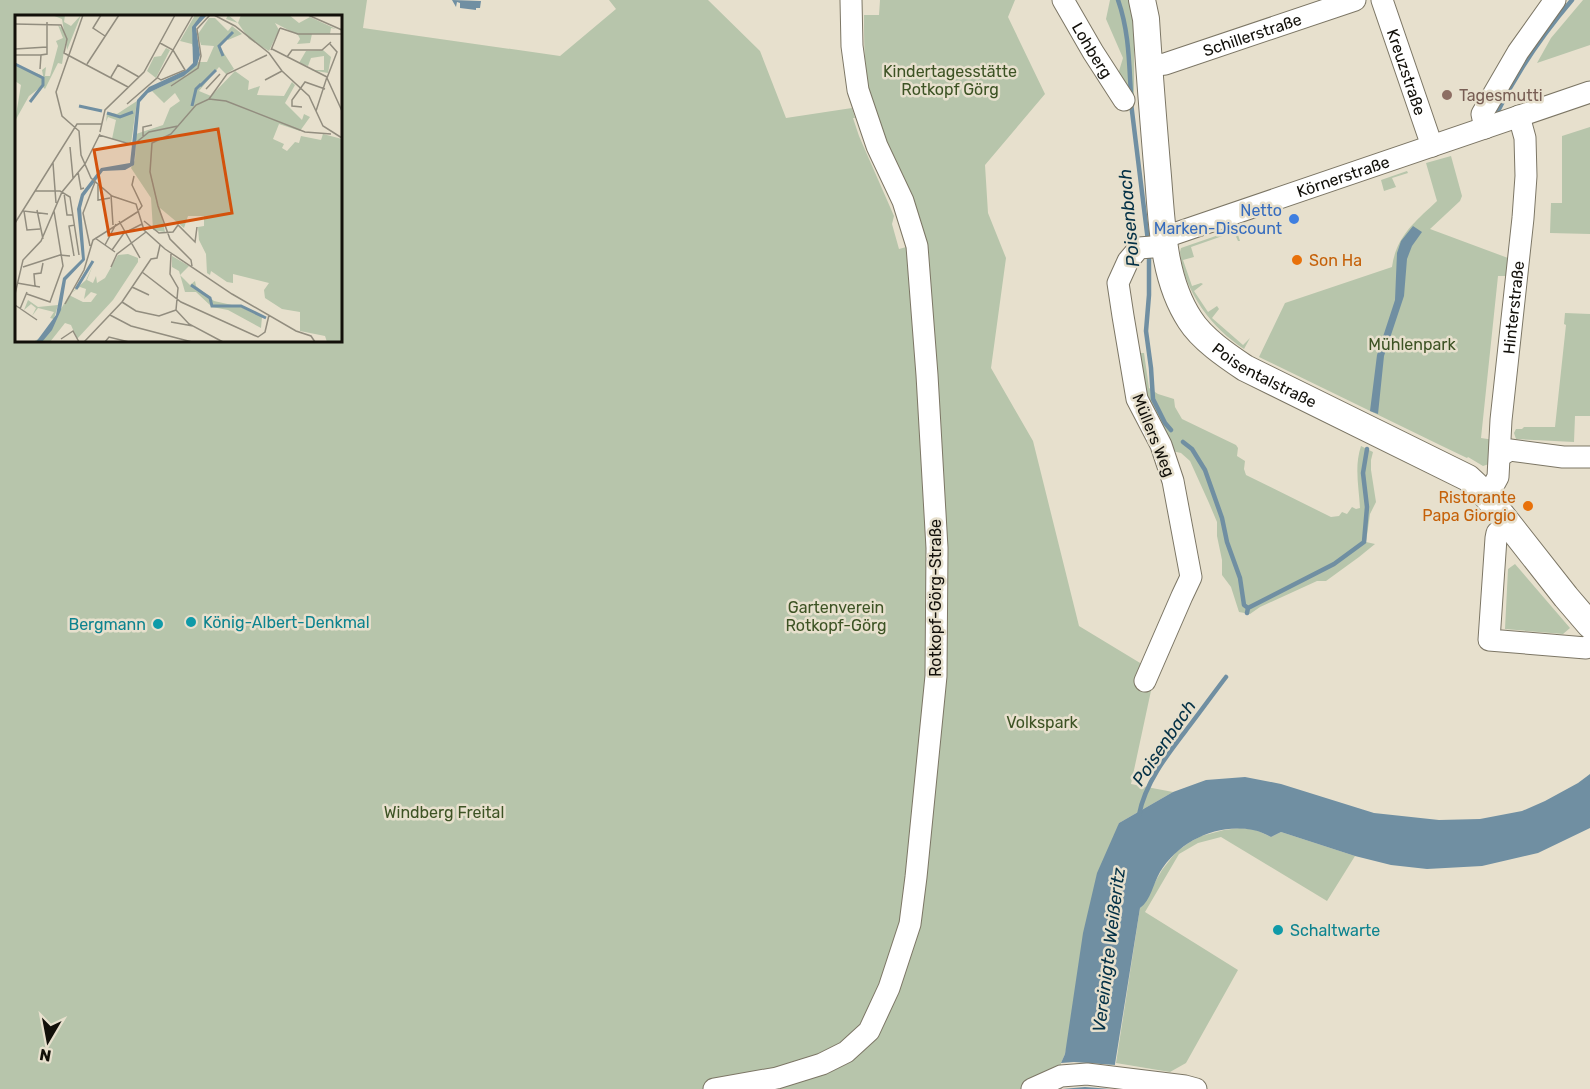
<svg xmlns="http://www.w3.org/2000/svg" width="1590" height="1089" font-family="Rubik,sans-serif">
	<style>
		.green { fill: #b7c5ab; fill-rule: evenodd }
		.water { fill: #708fa2 }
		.pier { fill: #e7e0cd }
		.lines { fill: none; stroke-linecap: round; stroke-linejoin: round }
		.stream { stroke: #708fa2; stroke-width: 4.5 }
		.minor-casing { stroke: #7c7665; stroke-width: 23 }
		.major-casing { stroke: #7c7665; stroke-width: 28 }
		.minor { stroke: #fff; stroke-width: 21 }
		.major { stroke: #fff; stroke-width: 26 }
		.education-dot { fill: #8d6e63; stroke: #e7e0cd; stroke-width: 2 }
		.shop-dot { fill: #3f7fe0; stroke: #e7e0cd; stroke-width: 2 }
		.food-dot { fill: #e8710a; stroke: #e7e0cd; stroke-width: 2 }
		.culture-dot { fill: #0f9aa8; stroke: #e7e0cd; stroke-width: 2 }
		.labels { text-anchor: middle; stroke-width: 5; stroke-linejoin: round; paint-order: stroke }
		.street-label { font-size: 16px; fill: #12100a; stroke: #e7e0cd }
		.park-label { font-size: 16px; fill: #3d5324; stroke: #e7e0cd }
		.education-label { font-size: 16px; fill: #785e54; stroke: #e7e0cd; text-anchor: start }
		.shop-label { font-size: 16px; fill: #366cbe; stroke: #e7e0cd; text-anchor: end }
		.food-label { font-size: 16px; fill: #c56008; stroke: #e7e0cd; text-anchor: start }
		.culture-label { font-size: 16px; fill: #0d838f; stroke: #e7e0cd; text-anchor: start }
		.water-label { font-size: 18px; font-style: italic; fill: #043146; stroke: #e7e0cd }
		.inset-river { fill: none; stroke: #708fa2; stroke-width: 3 }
		.inset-road { fill: none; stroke: #928d7f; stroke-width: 1.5 }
		.view { fill: #d3520c; fill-opacity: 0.15; stroke: #d3520c; stroke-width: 3 }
		.inset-edge { fill: none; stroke: #12100a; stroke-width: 3 }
	</style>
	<rect width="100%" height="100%" fill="#e7e0cd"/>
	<!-- green -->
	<path class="green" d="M0,0H367L363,28L560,56L616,9L609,0H708L760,51L786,118L852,108L855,118H853L859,136L894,216L892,224L899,249L921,243C902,192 881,142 869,89C864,66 864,39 864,15H879L880,0H1015L1008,17L1045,94L985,165L988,213L1006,258L991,368L1033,441L1079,626L1155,672L1131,784L1173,792L1119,823L1065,1054L1061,1063L1062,1089H0ZM16,16H340V340H16Z
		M1110,0H1129L1134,22V97L1126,96L1119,71L1123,58L1106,19Z
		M1583,0H1590V45L1537,63L1551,38Z
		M1590,127V234L1550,233L1551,203H1562V136Z
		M1451,156L1462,196L1460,201L1430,229L1508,258L1506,276H1498L1481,438L1494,440L1489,464L1483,466L1468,457L1467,458L1442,446L1259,357L1285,303L1392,267C1396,236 1416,221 1437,201L1426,163Z
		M1407,171L1408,173L1392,178L1396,187L1384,191L1381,180Z
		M1236,229L1240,241H1238L1234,232L1191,247L1194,257L1183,260L1192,286L1201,283L1203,284L1194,291L1208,312L1217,306L1219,309L1212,318L1243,345L1250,338L1244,349C1212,328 1184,292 1180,252L1181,248Z
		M1565,313L1590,314V416H1575L1574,442L1516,439L1514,433L1516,429H1522L1524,427H1555L1566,325L1564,324Z
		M1134,353H1144L1149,388L1158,394L1174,399L1175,407L1182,419L1236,445L1238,448L1237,456L1245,461L1244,469L1246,475L1331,517L1339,516L1342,512L1347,514L1352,507L1356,509L1360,508C1359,487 1354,467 1361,446L1373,452L1371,460V470L1376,502L1370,514L1366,542L1375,544L1359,557L1326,581H1317L1260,607L1250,614L1239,612L1231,587L1222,575V560L1217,536V522L1209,503L1190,461L1181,453L1168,450L1139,397Z
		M1515,564L1570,628L1563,634L1505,629L1508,569Z
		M1240,828L1256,830L1271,837L1281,832L1355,856L1327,901L1221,837L1198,843L1179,854L1145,912L1238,970L1186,1063L1170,1072L1116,1063L1140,908L1162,870L1176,852L1190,842L1201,836L1224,830Z"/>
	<!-- water -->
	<path class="water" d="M452,0L481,1L480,8H476V10L460,8V3L457,2L456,7Z
		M1413,226L1422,232L1412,246L1407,259L1404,296L1384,356L1378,414L1370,411L1377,355L1395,300L1397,253L1401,241Z
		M1590,774V828L1538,853L1482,866L1427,869L1391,865L1355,856L1281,832L1271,837C1265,834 1259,831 1253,830C1217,823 1179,841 1160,872C1153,884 1151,900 1140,908L1111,1089H1062L1061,1063L1065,1054L1083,933L1097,873L1119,823L1173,792L1206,780L1245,777L1281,784L1374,813L1439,820L1480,819L1522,811L1545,801L1578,783Z"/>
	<!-- pier -->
	<path class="pier" d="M1074,1062L1115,1065L1111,1089L1085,1087L1062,1089L1061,1063Z"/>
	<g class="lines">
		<!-- stream -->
		<path class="stream" d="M1118,0C1129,31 1129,62 1131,95
			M1131,103L1148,241
			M1498,111C1517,72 1544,33 1572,0
			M1149,252V295L1146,331L1151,368L1153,399L1165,423L1171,430
			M1183,442L1192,449L1205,470L1222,518L1227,542L1240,578L1244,605L1248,608L1247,613
			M1248,608L1334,564L1364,542L1367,507L1363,473L1367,449
			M1139,815C1145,783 1167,755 1187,729C1200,712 1213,694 1226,677"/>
		<!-- minor casing -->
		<g class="minor-casing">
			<g id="minor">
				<path id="s1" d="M1063,0L1093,52L1124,100"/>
				<path id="s2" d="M1382,0L1432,146"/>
				<path id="s3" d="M1149,66L1165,64L1355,0"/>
				<path d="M1485,128L1482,114L1518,52L1555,0"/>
				<path id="s4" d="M1165,237L1590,92"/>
				<path d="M1500,456L1510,450L1563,457H1590"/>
				<path id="s5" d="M1485,494L1492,488L1498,477L1501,420L1523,218L1526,176L1525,138L1519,116"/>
				<path d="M1508,522L1497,533L1496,538L1489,640L1586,648L1590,645"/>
				<path d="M1145,681L1182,596L1191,577L1173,481L1161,445L1137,399L1123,316L1118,283L1128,261L1139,248L1165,246"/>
				<path d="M714,1089L777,1078L822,1064L846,1052L869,1031L889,988L910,924L916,877L936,676L937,548L927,375L917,246L903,201L877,146L858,90L852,46L851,0"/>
				<path d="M1032,1089L1061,1076L1087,1074L1185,1086L1196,1089"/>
			</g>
		</g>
		<!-- major casing -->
		<g class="major-casing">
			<g id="major">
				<path id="s6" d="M1142,0L1146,19C1149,68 1153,117 1157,165C1162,217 1161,276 1190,320C1202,339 1227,356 1245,368L1468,478L1485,494L1566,597L1590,625"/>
			</g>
		</g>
		<!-- minor -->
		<use href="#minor" class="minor"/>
		<!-- major -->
		<use href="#major" class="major"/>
	</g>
	<!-- markers -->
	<circle class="education-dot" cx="1447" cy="95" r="6"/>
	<circle class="shop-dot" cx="1294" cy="219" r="6"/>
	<g class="food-dot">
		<circle cx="1297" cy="260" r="6"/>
		<circle cx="1528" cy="506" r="6"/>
	</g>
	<g class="culture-dot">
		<circle cx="191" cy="622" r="6"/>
		<circle cx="158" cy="624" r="6"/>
		<circle cx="1278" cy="930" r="6"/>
	</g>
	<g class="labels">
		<!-- street labels -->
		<g class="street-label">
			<text dy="6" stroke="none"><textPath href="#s3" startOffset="108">Schillerstraße</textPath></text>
			<text dy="6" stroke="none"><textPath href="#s1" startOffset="58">Lohberg</textPath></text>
			<text dy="6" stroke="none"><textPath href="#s2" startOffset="76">Kreuzstraße</textPath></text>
			<text dy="6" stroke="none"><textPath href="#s4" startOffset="188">Körnerstraße</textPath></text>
			<text dy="6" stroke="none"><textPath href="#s5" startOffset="192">Hinterstraße</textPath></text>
			<text dy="6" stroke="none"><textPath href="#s6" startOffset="420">Poisentalstraße</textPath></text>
			<text transform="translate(1154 435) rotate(68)" y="6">Müllers Weg</text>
			<text transform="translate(935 598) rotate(-90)" y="6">Rotkopf-Görg-Straße</text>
		</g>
		<!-- park labels -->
		<g class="park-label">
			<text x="950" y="77">Kindertagesstätte<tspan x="950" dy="18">Rotkopf Görg</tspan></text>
			<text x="1412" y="350">Mühlenpark</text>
			<text x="836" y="613">Gartenverein<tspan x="836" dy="18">Rotkopf-Görg</tspan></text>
			<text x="1042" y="728">Volkspark</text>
			<text x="444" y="818">Windberg Freital</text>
		</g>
		<!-- education labels -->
		<g class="education-label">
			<text x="1459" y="101">Tagesmutti</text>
		</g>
		<!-- shop labels -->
		<g class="shop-label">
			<text x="1282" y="216">Netto<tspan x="1282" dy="18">Marken-Discount</tspan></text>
		</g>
		<!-- food labels -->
		<g class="food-label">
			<text x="1309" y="266">Son Ha</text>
			<text x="1516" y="503" text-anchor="end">Ristorante<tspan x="1516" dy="18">Papa Giorgio</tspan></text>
		</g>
		<!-- culture labels -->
		<g class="culture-label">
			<text x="203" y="628">König-Albert-Denkmal</text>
			<text x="146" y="630" text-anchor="end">Bergmann</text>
			<text x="1290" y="936">Schaltwarte</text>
		</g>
		<!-- water labels -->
		<g class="water-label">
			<text transform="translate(1129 218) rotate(-95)" y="6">Poisenbach</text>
			<text transform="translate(1164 743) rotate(-56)" y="6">Poisenbach</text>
			<text transform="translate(1109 950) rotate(-83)" y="6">Vereinigte Weißeritz</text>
		</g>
	</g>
	<!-- overview -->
	<g transform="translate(15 15)">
		<rect width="327" height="327" fill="#e7e0cd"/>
		<path d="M37,0H50L49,7L56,11L66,0L52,35L47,4ZM180,0H186L177,18L180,39L177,29L165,26ZM213,0L223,8L226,0H274L284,8L295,2L321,14L316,13L315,19H297L295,28L282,29L285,24L283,20L260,8L264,15L254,36L234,24L223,8L211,4ZM194,3H200L213,16L217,11L227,19L213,25L211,22L205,32L219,54L211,59L204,52L184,76L196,81L220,56L234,66L233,75L245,71L242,80L269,81L277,67L280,70L270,88L287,105L289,99L295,102L285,116L264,109L258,124L269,129L267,133L272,136L280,127L284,128L286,121L306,125L308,119L327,124V327H312L310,321L285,316V297L267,294L250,283L249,275L254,268L218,259V268L212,267L196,256L195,260L192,258L191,239L184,225L183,212L189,211V201H173L169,213L145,193L150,217L138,215L136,183L116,153L120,145L121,119L148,110L155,93L165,86L160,78L149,88L137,76L171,60L183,47H192L199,31L186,30L183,19ZM43,10L48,14L51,23L47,49L43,48L30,74L27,71L14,81L0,106L6,70L0,66V50L26,60L29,66L27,55L31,52L30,61H35L43,31L41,26L48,23ZM151,33L155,35L141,63L132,56L139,42L146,41ZM308,35L316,42L313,58L296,55H309V41L296,43L293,51L284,48L291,36ZM122,86L116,129L97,124L101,105L93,102L91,107L92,97L102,99ZM113,239L123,243V247L98,285L62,324L56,310L50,308L35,327H27L54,280L68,287H76L82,279L76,277L69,284L71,274L65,272L55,279L71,265L78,250L72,265L78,268L81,261L82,268L90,263L103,240ZM157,241L174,251L165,260L175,270L180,266L181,271L199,286L226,292L247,302L246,313L213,295L197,292L181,277H170L164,256L157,252V261ZM13,285L23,292L43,290L38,307L29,321L21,327H18L28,321L39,304L35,303L39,297L23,293L17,301L21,293L16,289L9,295Z" fill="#b7c5ab"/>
		<path d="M186,0H192L181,12L185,40L182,50L169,61L133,78L125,87L119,150L110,155L88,156L69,181L66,193L70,245L51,265L46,295L37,315L27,327H21L41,300L48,263L67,244L62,194L66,179L86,153L115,148L122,85L134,72L171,55L178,48L177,12Z" fill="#708fa2"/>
		<path class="inset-river" d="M208,41L204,31L218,17M0,49L28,63V70L15,87M185,71L201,55M64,91L87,96M177,91L181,74L186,69M92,98L105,102L118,97M176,270L195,283L197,291H226L251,303M61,274L78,246"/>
		<path class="inset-road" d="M68,0L41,77L47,101L64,116L66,140L76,163L97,181L121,189L129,215L150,234L217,279L281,316L296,321L300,327M86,0L78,13L90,21M199,0L220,11L254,38L267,56L294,81L308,111L327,123M293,0L327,15M0,9L46,10L52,24L49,38L113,72M265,13L283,19H327M315,29L322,37L312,63L327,96M0,34L32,32M257,34L312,62L301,96M256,35L265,13M0,40H26M272,42L277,35H307L316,27M72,49L104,0M25,54L26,40L32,39V7M96,62L103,50L124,62M143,63L146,65L170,55L158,35L145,28M250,65L267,56M156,71L183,53L186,41L182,14L195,0M191,74L205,59M194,84L212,59L252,40M112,89L142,63L178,0M287,92L277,91V85L290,67L310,74M85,117L90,95L129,57L160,0M84,120L118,130L134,117L163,111M128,121V112L137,110M55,132L58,163M38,148L41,188M70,149L85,119M63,157L66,174L69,173M119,161L117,170L127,191L124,195M83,169V185L95,183M20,176H45L55,182L64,240M49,178L52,200H58M96,180L98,210M22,195L28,224M104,206L125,243M129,206L144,218L158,217L163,210L180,227L182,212M0,208L62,109H87M25,214L12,215L9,196L33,199M80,223L100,237M90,230L101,209M75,231L68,198L80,167M97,235L109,218L127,209M156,239L155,259L163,273L161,295M59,241L54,211L60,210M177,251L176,245L155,224L143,191L135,157L137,128L156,119L181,90L194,84L211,86L290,117L316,119M8,252L45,240L55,241M96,252L102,239L131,217M127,257L166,287L243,322L250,317L254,300M2,268L25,272M20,271L19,259L26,258L28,248M117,272L134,280M0,279L8,245L26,226L47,177L70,149M12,279L35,287L48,251L39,196M107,287L121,296L144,301L161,295M50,289L69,255L78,225L124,196M0,290L22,305M5,294L12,277M161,295L174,309L208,327M95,300L116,311L177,327M156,307L178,311M46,324L58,316L64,327M69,327L107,287L136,244L142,243L145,230M90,327L94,322L114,327"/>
		<path class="view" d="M203,114L217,198L94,220L79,135Z"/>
		<rect width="327" height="327" class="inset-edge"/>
	</g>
	<!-- north arrow -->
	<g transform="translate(48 1041) rotate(190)" stroke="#e7e0cd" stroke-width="4.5" paint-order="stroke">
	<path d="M0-4.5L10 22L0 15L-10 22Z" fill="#12100a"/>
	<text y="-9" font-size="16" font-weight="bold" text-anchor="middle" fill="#12100a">N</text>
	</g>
</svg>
